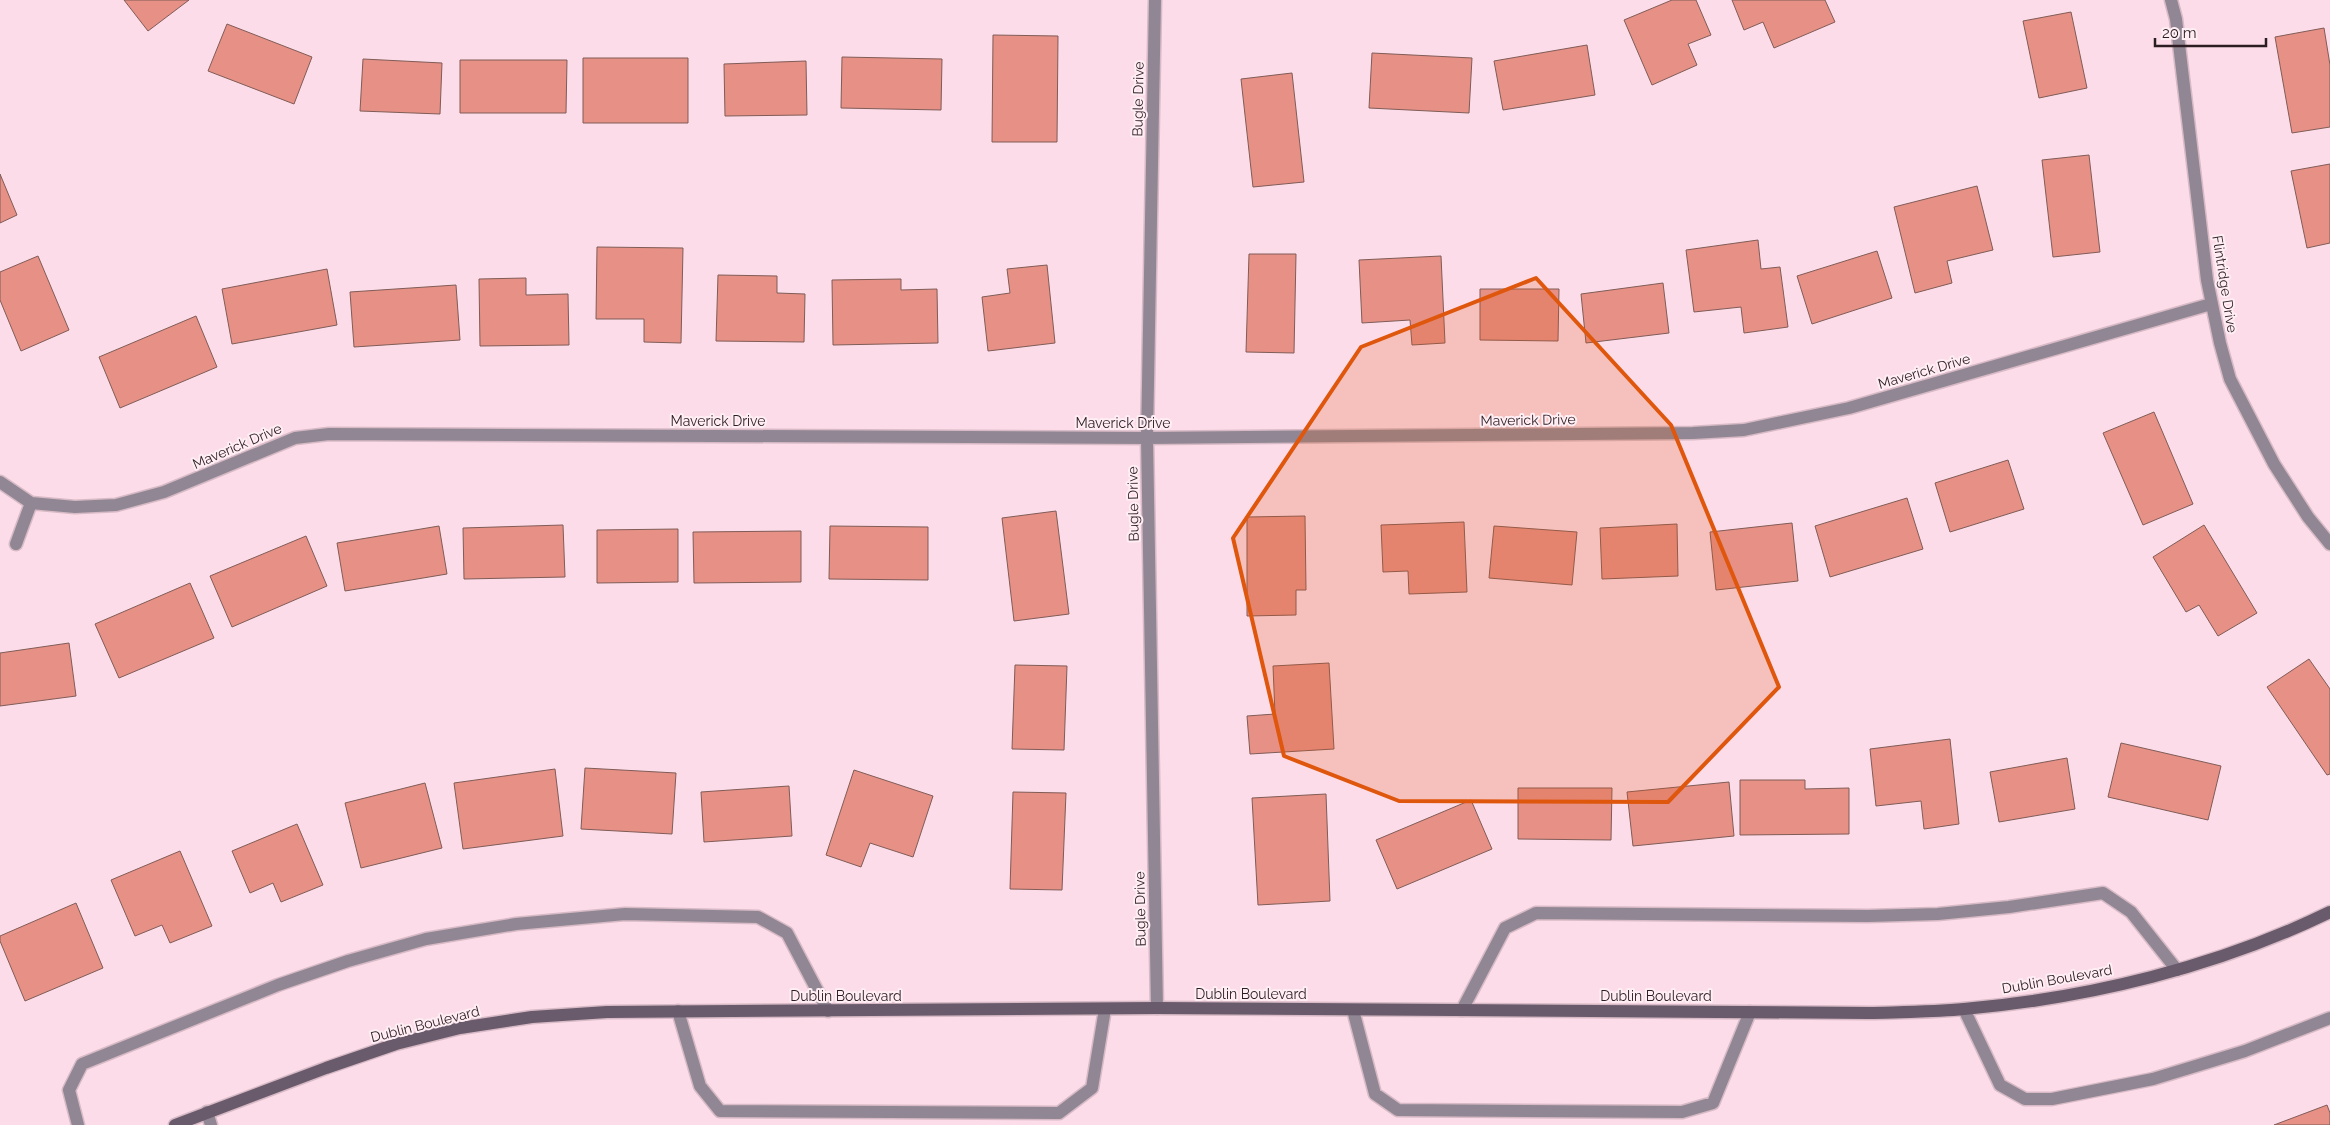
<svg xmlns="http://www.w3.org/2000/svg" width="2330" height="1125" font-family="Raleway,sans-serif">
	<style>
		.building { fill: #e69086; stroke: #805c57 }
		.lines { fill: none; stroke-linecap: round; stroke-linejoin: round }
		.lane-casing { stroke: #d7bac5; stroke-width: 15 }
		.street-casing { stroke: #d7bac5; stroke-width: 15 }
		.secondary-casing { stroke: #d7bac5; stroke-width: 15 }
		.lane { stroke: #918794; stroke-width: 12 }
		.street { stroke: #918794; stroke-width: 12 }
		.secondary { stroke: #695a6c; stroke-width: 12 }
		.marked { fill: #df560d; fill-opacity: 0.2; stroke: #df560d; stroke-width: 4; stroke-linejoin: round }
		.labels { text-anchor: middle; stroke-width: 4; stroke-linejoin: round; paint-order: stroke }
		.street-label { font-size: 14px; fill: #2c1d23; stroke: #ffeef4 }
	</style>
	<rect width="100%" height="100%" fill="#fcdce8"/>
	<!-- building -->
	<path class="building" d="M124,0H189L148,31Z
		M1672,0H1696L1711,35L1688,44L1697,65L1652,85L1624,20Z
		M1732,0H1825L1835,22L1774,48L1763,22L1744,30Z
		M2071,12L2087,88L2039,98L2023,21Z
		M227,24L312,57L294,104L208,71Z
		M2324,28L2330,65V127L2292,133L2275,37Z
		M993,35L1058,36L1057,142H992Z
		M1587,45L1595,95L1503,110L1494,61Z
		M1372,53L1472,58L1469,113L1369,108Z
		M842,57L942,59L941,110L841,108Z
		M583,58H688V123H583Z
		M363,59L442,63L440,114L360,111Z
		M460,60H567L566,113H460Z
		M806,61L807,115L725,116L724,64Z
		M1292,73L1304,182L1253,187L1241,79Z
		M2089,155L2100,252L2053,257L2042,160Z
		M2330,164V243L2307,248L2291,171Z
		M0,174L17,215L0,223Z
		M1977,186L1993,250L1947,261L1952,283L1915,293L1894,207Z
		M1758,240L1761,269L1780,267L1788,327L1744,333L1741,307L1694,312L1686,250Z
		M597,247L683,248L681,343L644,342V319H596Z
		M1877,251L1892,298L1812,324L1797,276Z
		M1249,254H1296L1294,353L1246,352Z
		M38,256L69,330L21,351L0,300V272Z
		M1441,256L1445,343L1412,345L1410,320L1362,323L1359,260Z
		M1047,265L1055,343L988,351L982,297L1010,293L1007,269Z
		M327,269L337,325L232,344L222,289Z
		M718,275L777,276V293L805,294L804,342L716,341Z
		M526,278V295L568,294L569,345L480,346L479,279Z
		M901,279V290L937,289L938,343L833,345L832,280Z
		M1663,283L1669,333L1586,343L1581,294Z
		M456,285L460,340L354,347L350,292Z
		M1480,289H1559L1558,341L1480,340Z
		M196,316L217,367L120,408L99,357Z
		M2154,412L2193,504L2143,525L2103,433Z
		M2008,460L2024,509L1950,532L1935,483Z
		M1907,498L1923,549L1830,577L1815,526Z
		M1056,511L1069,614L1014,621L1002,518Z
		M1305,516L1306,590H1296V615L1247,616V517Z
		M1464,522L1467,592L1409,594L1408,571L1383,572L1381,525Z
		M1792,523L1798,581L1716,590L1710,532Z
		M1677,524L1678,576L1602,579L1600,528Z
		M563,525L565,577L464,579L463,528Z
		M2204,525L2257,613L2218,636L2199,605L2186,612L2153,557Z
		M439,526L447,574L345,591L337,543Z
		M830,526L928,527V580L829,579Z
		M1494,526L1577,532L1572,585L1489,578Z
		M678,529V582L597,583V530Z
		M801,531V582L694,583L693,532Z
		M306,536L327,586L232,627L210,576Z
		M190,583L214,638L119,678L95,624Z
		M69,643L76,696L0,706V653Z
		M2309,659L2330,689V774L2327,775L2267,687Z
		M1329,663L1334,749L1250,754L1247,716L1275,714L1273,666Z
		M1015,665L1067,666L1064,750L1012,749Z
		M1950,739L1959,824L1924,829L1921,801L1876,806L1870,749Z
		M2121,743L2221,766L2208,820L2108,797Z
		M2067,758L2075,809L1999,822L1990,772Z
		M585,768L676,773L672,834L581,829Z
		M555,769L563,836L463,849L454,783Z
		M854,770L933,796L913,857L870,843L861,867L826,855Z
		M1740,780H1805V789L1849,788V834L1740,835Z
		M1729,782L1734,836L1633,846L1627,792Z
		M425,783L442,848L361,868L345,803Z
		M789,786L792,836L704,842L701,792Z
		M1518,788H1612L1611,840L1518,839Z
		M1013,792L1066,793L1062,890L1010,889Z
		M1326,794L1330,901L1258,905L1252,798Z
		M1471,800L1492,849L1397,889L1376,840Z
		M297,824L323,885L281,902L273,883L250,893L232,851Z
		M180,851L212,926L170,943L162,925L135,936L111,880Z
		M76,903L103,968L25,1001L0,941V936Z
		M2327,1105L2330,1113V1125H2274Z"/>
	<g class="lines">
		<!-- lane casing -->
		<g class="lane-casing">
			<path id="lane" d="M1964,1009L2000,1085L2025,1099H2052L2153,1079L2245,1051L2330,1018
				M1353,1010L1375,1094L1398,1110L1682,1112L1713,1103L1750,1012
				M1462,1010L1505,928L1536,913L1868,916L1938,914L2009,907L2103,893L2131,912L2177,970
				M678,1011L700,1086L720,1111L1059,1113L1092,1088L1105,1009
				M78,1125L69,1090L82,1064L278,985L348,961L426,939L516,924L625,914L758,917L787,933L828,1011"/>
		</g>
		<!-- street casing -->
		<g class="street-casing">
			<path id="street" d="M1155,0L1147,438L1157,1008
				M2171,0L2176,19L2207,280L2220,343L2230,379L2274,464L2308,517L2330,544
				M0,482L31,503L75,507L116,505L164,492L295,438L329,434L1147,438L1693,433L1744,430L1849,408L2211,304
				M16,544L31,503
				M207,1112L211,1125"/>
		</g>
		<!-- secondary casing -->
		<g class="secondary-casing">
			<path id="secondary" d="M175,1125L326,1068L396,1044L460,1028L532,1017L607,1012L1157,1008L1869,1013C1901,1012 1933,1012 1964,1009C2089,998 2217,967 2330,912"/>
		</g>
		<!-- lane -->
		<use href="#lane" class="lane"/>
		<!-- street -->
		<use href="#street" class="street"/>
		<!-- secondary -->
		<use href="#secondary" class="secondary"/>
	</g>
	<!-- marked area -->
	<path class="marked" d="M1536,278L1671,425L1779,687L1668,802L1399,801L1284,756L1233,538L1361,347Z"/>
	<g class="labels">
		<!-- street labels -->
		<g class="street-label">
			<text transform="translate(1138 99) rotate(-89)" y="5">Bugle Drive</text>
			<text transform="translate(2225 284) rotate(81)" y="5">Flintridge Drive</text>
			<text transform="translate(1924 371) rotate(-16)" y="5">Maverick Drive</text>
			<text transform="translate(1528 420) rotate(-1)" y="5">Maverick Drive</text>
			<text x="718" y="426">Maverick Drive</text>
			<text x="1123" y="428">Maverick Drive</text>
			<text transform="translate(237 446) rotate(-23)" y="5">Maverick Drive</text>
			<text transform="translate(1133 504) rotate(-91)" y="5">Bugle Drive</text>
			<text transform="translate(1140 909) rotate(-91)" y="5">Bugle Drive</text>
			<text transform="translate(2057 979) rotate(-10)" y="5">Dublin Boulevard</text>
			<text x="1251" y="999">Dublin Boulevard</text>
			<text x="846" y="1001">Dublin Boulevard</text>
			<text x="1656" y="1001">Dublin Boulevard</text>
			<text transform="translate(425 1024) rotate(-14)" y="5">Dublin Boulevard</text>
		</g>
	</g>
	<!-- scale -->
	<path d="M2155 38v8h111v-8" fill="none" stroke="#2c1d23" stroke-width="2.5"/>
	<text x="2162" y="38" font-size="15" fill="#2c1d23" stroke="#ffeef4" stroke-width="4" paint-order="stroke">20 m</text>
</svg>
